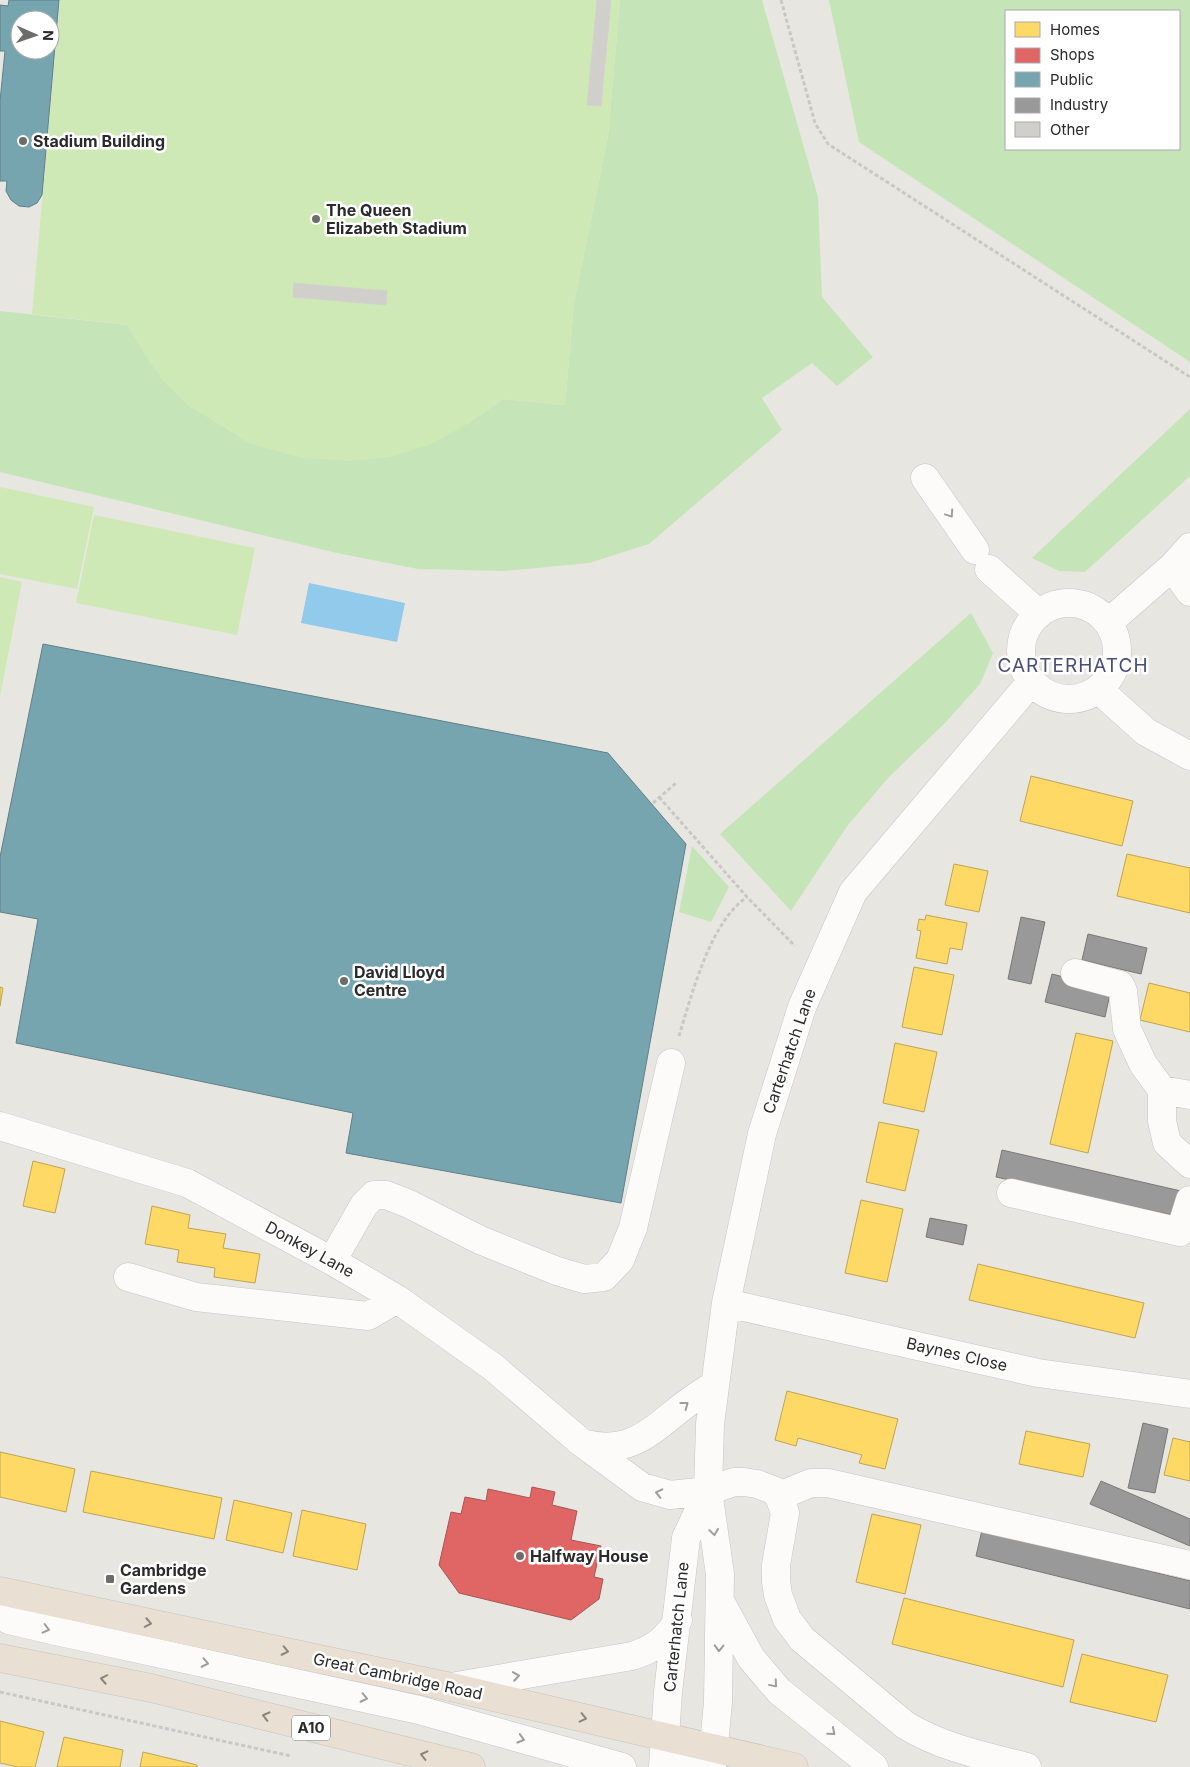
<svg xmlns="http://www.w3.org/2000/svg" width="1190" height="1767" font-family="Inter,sans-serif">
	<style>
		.green { fill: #c5e5b8; fill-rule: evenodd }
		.pitch { fill: #cfe9b6 }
		.water { fill: #92caeb }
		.homes { fill: #ffd966; stroke: #bfa454 }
		.shops { fill: #e06666; stroke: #a95454 }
		.public { fill: #76a5af; stroke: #5f8087; fill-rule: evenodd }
		.industry { fill: #999; stroke: #787878 }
		.building { fill: #d1cfcb; stroke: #d3d2cc }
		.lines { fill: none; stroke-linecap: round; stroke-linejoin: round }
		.minor-casing { stroke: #c6c5c5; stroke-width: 29 }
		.highway-casing { stroke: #c4c4c1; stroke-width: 29 }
		.path { stroke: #c8c8c7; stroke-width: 3; stroke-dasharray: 4 2.5; stroke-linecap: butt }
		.minor { stroke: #fcfbfa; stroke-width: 28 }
		.highway { stroke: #e9dfd3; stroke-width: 28 }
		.oneway { stroke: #9e9d9c }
		.oneway2 { stroke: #8a847e }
		.poi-dot { fill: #6c6c6a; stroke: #fff; stroke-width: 2 }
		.labels { text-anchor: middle; stroke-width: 5; stroke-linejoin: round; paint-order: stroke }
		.shield { fill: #fff; stroke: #6a6a6a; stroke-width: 1 }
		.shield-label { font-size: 15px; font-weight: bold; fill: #2a2a2a }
		.poi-label { font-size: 16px; font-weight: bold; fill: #2a2a2a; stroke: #fff; text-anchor: start }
		.street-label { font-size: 16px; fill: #2a2a2a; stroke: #fff }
		.quarter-label { font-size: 19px; letter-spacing: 1px; fill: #4a4d7c; stroke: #fff }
	</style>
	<rect width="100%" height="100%" fill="#e8e6e0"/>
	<!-- green -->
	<path class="green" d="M620,0H762L818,197L822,297L873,357L837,386L812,363L762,398L782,430L649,544L589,563L505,571L418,569L337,553L0,472V311L128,325C147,359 162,381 191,407L467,424L503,399L565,405L574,303L608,136Z
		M829,0H1190V362L859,142ZM1179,11V149H1006V11Z
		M1190,409V476L1085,572L1059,571L1032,558Z
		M971,613L993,653L980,684L945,723L889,777L848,825L791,911L720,834Z
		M692,846L729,887L711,922L679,912Z"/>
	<!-- pitch -->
	<path class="pitch" d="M60,0H620L608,136L574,303L565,405L503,399L467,424L431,444L390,457L350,461L303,458L251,444L191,407L166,384L146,357L128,325L32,314Z
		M0,487L94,507L77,589L0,574Z
		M94,515L255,548L237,635L76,603Z
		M0,577L22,582L0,697Z"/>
	<!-- water -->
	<path class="water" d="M309,583L405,603L397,642L301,623Z"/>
	<!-- homes -->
	<path class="homes" d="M1031,776L1133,801L1122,846L1020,821Z
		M1127,854L1190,868V913L1117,896Z
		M954,864L988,871L979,912L945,905Z
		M926,915L967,923L962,950L950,948L947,964L916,958L921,931L917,930L919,919L925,920Z
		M914,967L954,975L942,1035L902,1027Z
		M1149,983L1190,993V1032L1140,1020Z
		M0,987L3,988L0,1006Z
		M1076,1033L1113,1041L1088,1153L1050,1144Z
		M895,1043L937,1052L924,1112L883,1103Z
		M879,1122L919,1130L905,1191L866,1182Z
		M33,1161L65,1169L55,1213L23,1206Z
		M861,1200L903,1209L887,1282L845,1273Z
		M152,1206L190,1215L188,1228L226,1234L223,1248L260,1254L255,1283L214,1277L215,1268L177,1262L179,1250L145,1244Z
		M978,1264L1144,1303L1135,1338L969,1300Z
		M787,1391L898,1419L885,1469L859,1463L862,1455L798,1438L796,1446L775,1440Z
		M1026,1431L1090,1444L1083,1477L1019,1464Z
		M1173,1438L1190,1442V1481L1164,1475Z
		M0,1452L75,1469L66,1512L0,1497Z
		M91,1471L222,1498L214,1539L83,1512Z
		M234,1500L292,1513L283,1553L226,1540Z
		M302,1510L366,1524L357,1570L293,1556Z
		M872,1514L921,1525L905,1594L856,1582Z
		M904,1598L1074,1640L1063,1687L892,1644Z
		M1082,1654L1168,1675L1156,1722L1070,1702Z
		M0,1721L44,1732L35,1767H18L0,1763Z
		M64,1737L123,1750L120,1767H57Z
		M143,1752L197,1765V1767H140Z"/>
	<!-- shops -->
	<path class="shops" d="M532,1487L555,1492L552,1505L577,1511L571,1540L601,1546L594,1577L603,1579L599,1599L571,1620L459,1593L439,1565L451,1512L461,1514L465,1497L486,1501L488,1489L530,1498Z"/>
	<!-- public -->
	<path class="public" d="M9,0H59L42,195L37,203L29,207L19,206L11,200L6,191L7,181H0V101L5,51H0V5L8,6ZM20,20H50V50H20Z
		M43,644L608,753L686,844L621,1203L346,1153L353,1113L16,1043L38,919L0,912V857Z"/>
	<!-- industry -->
	<path class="industry" d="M1021,917L1045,922L1031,984L1008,979Z
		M1088,934L1147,948L1141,974L1082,960Z
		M1052,974L1111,989L1105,1017L1045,1002Z
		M1002,1150L1181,1191L1176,1216L996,1177Z
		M930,1218L967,1225L963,1245L926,1237Z
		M1143,1423L1168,1429L1155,1493L1128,1488Z
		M1101,1481L1190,1519V1546L1090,1504Z
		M982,1530L1190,1581V1609L976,1556Z"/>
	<!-- building -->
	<path class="building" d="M597,0H611L601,106L587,105Z
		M294,283L387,291L386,305L293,297Z"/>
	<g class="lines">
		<!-- minor casing -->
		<g class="minor-casing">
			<path id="minor" d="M925,478L975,550
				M1172,567L1190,592
				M989,569L1039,614
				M1021 651a48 48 0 1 1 96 0a48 48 0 1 1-96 0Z
				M1109,622L1172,567L1190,547
				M1098,689L1146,732L1190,756
				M1075,973L1120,985L1123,991L1127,1029L1143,1064L1162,1090V1121L1167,1143L1190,1164
				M1162,1090L1190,1095
				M0,1126L187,1183L332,1261L397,1299L493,1367L582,1443L642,1487L670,1495L708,1491L734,1482H744L757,1484L773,1490L779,1496L785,1513L776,1565V1581L778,1595L787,1619L802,1639L905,1725C943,1748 984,1756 1027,1767
				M1011,1193L1180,1232L1190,1200
				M332,1261L364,1205L374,1195H386L409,1204L480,1240L557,1271L584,1279L604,1277L620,1260L633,1228L671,1063
				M128,1277L196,1297L368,1316L397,1299
				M726,1303L1038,1373L1190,1394
				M582,1443C628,1456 649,1433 682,1407C692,1399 703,1392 714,1385
				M779,1496L811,1483H828L1190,1565
				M720,1601L751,1658L779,1691L874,1767
				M0,1615L9,1620L56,1631L419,1710L622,1767
				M451,1687L632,1656C654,1649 666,1640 678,1620
				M666,1737L689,1767
				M663,1767L668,1692L686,1538L708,1491
				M712,1767L718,1702L720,1574L708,1491L710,1424L726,1303L762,1134L802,1007L853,892L1032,681"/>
		</g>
		<!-- highway casing -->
		<g class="highway-casing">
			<path id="highway" d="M0,1591L451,1687L794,1767
				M0,1658L151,1688L471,1767"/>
		</g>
		<!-- path -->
		<path class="path" d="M781,0L815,123L828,144L1190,377
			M659,797L747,897L795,946
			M653,803L676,783
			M679,1036C692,994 710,922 747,897
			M0,1692L291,1756"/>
		<!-- minor -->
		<use href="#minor" class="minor"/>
		<!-- highway -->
		<use href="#highway" class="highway"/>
	</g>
	<!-- one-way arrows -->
	<defs><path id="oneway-chevron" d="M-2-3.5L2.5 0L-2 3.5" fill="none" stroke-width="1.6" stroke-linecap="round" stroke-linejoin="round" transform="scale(1.25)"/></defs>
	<g class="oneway">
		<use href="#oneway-chevron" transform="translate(950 514) rotate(56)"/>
		<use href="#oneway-chevron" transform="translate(685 1405) rotate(-37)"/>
		<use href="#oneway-chevron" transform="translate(659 1493) rotate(-167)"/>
		<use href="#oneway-chevron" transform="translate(714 1532) rotate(82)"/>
		<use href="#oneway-chevron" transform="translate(46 1629) rotate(14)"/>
		<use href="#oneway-chevron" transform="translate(719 1648) rotate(91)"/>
		<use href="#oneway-chevron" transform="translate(205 1663) rotate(12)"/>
		<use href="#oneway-chevron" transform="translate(516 1676) rotate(-9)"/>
		<use href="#oneway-chevron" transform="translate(774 1684) rotate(50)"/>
		<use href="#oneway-chevron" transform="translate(364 1698) rotate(12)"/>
		<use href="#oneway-chevron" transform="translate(832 1732) rotate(40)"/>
		<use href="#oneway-chevron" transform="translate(521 1739) rotate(16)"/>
	</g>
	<g class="oneway2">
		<use href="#oneway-chevron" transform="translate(148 1623) rotate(11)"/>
		<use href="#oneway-chevron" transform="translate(285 1651) rotate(12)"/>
		<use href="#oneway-chevron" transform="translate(104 1679) rotate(-169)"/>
		<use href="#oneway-chevron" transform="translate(266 1716) rotate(-166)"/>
		<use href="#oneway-chevron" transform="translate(583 1718) rotate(13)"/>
		<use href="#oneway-chevron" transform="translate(424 1755) rotate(-166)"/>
	</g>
	<!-- markers -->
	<g class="poi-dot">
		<circle cx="23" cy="141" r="5"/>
		<circle cx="316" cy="219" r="5"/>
		<circle cx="344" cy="981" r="5"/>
		<circle cx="520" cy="1556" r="5"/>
		<rect x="105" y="1574" width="10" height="10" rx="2.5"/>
	</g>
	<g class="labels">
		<!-- shield labels -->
		<rect class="shield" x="292" y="1715.5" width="38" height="25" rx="4"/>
		<g class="shield-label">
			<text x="311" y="1733">A10</text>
		</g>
		<!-- poi labels -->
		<g class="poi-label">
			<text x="33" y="147">Stadium Building</text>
			<text x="326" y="216">The Queen<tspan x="326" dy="18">Elizabeth Stadium</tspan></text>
			<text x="354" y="978">David Lloyd<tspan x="354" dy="18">Centre</tspan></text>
			<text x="530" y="1562">Halfway House</text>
			<text x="120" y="1576">Cambridge<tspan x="120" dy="18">Gardens</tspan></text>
		</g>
		<!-- street labels -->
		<g class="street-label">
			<text transform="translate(789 1051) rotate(-71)" y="6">Carterhatch Lane</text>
			<text transform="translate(310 1249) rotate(29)" y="6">Donkey Lane</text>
			<text transform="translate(957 1354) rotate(13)" y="6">Baynes Close</text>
			<text transform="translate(676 1627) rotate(-84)" y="6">Carterhatch Lane</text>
			<text transform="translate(398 1676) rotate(12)" y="6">Great Cambridge Road</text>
		</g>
		<!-- quarter labels -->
		<g class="quarter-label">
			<text x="1073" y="672">CARTERHATCH</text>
		</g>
	</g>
	<!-- legend -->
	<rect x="1005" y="10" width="175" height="140" fill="#ffffff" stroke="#aaaaaa"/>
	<rect x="1015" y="22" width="25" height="15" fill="#ffd966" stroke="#aaaaaa"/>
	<text x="1050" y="35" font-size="15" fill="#2a2a2a">Homes</text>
	<rect x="1015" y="48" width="25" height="15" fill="#e06666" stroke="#aaaaaa"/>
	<text x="1050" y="60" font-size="15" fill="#2a2a2a">Shops</text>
	<rect x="1015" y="72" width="25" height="15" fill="#76a5af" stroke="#aaaaaa"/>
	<text x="1050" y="85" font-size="15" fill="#2a2a2a">Public</text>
	<rect x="1015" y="98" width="25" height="15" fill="#999999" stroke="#aaaaaa"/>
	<text x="1050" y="110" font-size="15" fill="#2a2a2a">Industry</text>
	<rect x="1015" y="122" width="25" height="15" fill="#d1cfcb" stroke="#aaaaaa"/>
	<text x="1050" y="135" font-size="15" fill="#2a2a2a">Other</text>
	<!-- north arrow -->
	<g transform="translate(35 35) rotate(92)"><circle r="24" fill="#ffffff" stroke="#aaaaaa"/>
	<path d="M0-4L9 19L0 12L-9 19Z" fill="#6c6c6a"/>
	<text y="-8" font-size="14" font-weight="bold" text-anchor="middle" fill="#2a2a2a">N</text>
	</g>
</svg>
